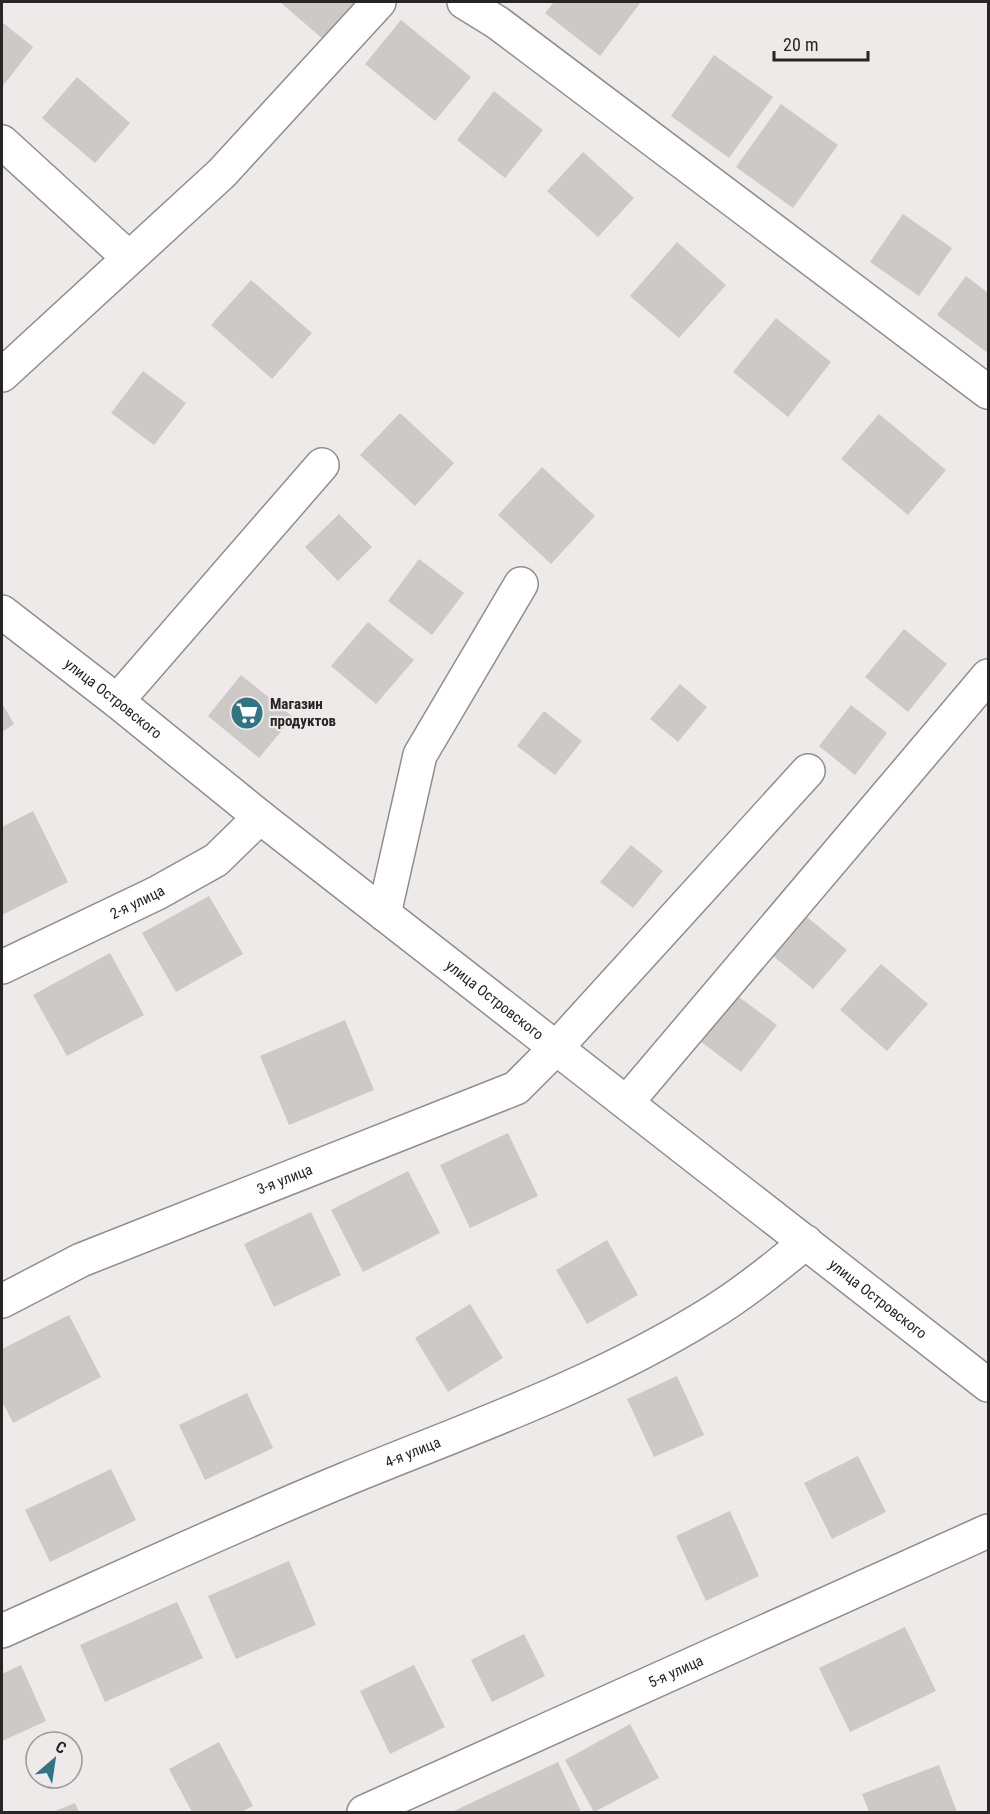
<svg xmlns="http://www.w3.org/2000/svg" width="990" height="1814" font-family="'Roboto Condensed',sans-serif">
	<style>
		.building { fill: #cdc9c7 }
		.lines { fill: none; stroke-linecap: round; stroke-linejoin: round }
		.minor-casing { stroke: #918d8c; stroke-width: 36 }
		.minor { stroke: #fff; stroke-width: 33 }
		.labels { text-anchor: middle; stroke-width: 4.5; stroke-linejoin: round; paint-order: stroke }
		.street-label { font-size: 15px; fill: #272525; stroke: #eeeae9 }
		.poi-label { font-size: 15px; font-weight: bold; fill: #272525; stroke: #eeeae9; text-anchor: start }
	</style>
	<rect width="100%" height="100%" fill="#eeeae9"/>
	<!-- building -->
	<path class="building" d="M280,2H358L324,40Z
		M554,2H641L600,56L545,13Z
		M401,20L471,77L435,121L365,64Z
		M2,22L33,47L2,87Z
		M714,55L773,97L729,158L671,116Z
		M77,77L130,123L95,163L42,118Z
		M494,91L543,130L505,178L457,140Z
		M781,104L838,145L793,208L736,167Z
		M583,152L634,198L598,237L547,191Z
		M903,214L952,248L919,296L870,262Z
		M677,242L726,285L679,338L630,296Z
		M966,276L988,293V353L937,315Z
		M251,280L312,333L272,379L211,325Z
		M776,318L831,362L788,417L733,372Z
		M143,371L186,403L154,445L111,413Z
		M400,413L454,463L415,506L360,455Z
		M879,414L946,470L908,515L841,459Z
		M542,467L595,516L551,564L498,515Z
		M339,514L372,547L338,581L305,547Z
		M419,559L464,593L432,635L388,601Z
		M368,622L414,660L376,704L331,666Z
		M904,629L947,664L908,712L865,677Z
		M241,675L293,717L259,758L208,716Z
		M680,684L707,707L678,742L650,719Z
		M2,703L14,724L2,732Z
		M851,705L887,733L855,775L819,746Z
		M544,711L582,741L555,775L517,746Z
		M33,811L68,882L2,915V827Z
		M631,845L663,871L633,908L600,882Z
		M209,896L243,954L176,992L142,933Z
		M806,916L847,950L813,989L772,955Z
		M110,953L144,1015L67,1056L33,995Z
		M881,964L928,1004L887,1051L840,1010Z
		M735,994L777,1025L741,1072L700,1041Z
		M345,1020L374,1090L289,1125L260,1056Z
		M508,1133L538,1196L470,1228L440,1165Z
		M408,1171L440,1233L363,1272L331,1210Z
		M311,1212L341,1275L274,1307L244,1244Z
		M607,1240L638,1295L587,1324L556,1270Z
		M470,1304L503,1358L448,1392L415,1338Z
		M69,1315L101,1377L13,1423L2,1401V1349Z
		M677,1376L704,1435L654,1457L627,1399Z
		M247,1393L273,1448L205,1480L179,1425Z
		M858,1456L886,1512L832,1539L804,1483Z
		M111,1469L136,1520L50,1562L25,1510Z
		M730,1511L759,1576L706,1601L676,1536Z
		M289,1561L316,1625L236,1659L208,1596Z
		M177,1602L203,1658L105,1702L80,1645Z
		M905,1627L936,1691L850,1732L819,1668Z
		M524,1634L545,1676L492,1702L471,1660Z
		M21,1665L46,1721L2,1741V1674Z
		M414,1665L445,1727L390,1754L360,1691Z
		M630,1724L659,1778L594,1812L565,1760Z
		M219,1742L253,1806L241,1812H192L169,1769Z
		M558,1762L581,1812H455L454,1811Z
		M939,1765L957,1812H869L862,1794Z
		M75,1803L79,1812H53Z"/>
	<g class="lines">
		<!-- minor casing -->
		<g class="minor-casing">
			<g id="minor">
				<path d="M464,2L498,23L988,392"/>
				<path d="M2,142L129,258"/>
				<path d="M2,375L222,173L379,2"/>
				<path id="s1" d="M2,612L117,701L260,817L988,1385"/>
				<path d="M117,701L322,465"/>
				<path d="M384,914L420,755L521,584"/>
				<path id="s2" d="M2,967L157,893L216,860L260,817"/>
				<path d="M627,1102L988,676"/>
				<path id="s3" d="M2,1301L81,1260L516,1088L557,1047L808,771"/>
				<path id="s4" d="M2,1631C116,1580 230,1527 346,1479C468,1429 595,1385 708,1315C743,1294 775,1268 806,1242"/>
				<path id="s5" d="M364,1812L988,1531"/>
			</g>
		</g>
		<!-- minor -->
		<use href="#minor" class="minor"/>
	</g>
	<!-- icons -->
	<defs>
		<g id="supermarket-disc" transform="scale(1.725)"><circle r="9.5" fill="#317585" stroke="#eeeae9"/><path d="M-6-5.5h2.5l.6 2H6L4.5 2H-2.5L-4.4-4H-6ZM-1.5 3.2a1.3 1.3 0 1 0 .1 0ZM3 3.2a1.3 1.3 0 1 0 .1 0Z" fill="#fff"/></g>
	</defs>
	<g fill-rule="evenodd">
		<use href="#supermarket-disc" x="247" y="713"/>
	</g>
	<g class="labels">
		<!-- street labels -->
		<g class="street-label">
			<text dy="5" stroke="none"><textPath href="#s1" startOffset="141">улица Островского</textPath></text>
			<text dy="5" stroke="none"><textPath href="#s2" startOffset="150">2-я улица</textPath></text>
			<text dy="5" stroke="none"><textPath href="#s1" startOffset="627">улица Островского</textPath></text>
			<text dy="5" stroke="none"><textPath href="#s3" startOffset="308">3-я улица</textPath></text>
			<text dy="5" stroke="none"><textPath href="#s1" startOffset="1113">улица Островского</textPath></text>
			<text dy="5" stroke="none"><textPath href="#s4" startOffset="448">4-я улица</textPath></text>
			<text dy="5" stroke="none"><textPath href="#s5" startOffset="342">5-я улица</textPath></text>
		</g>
		<!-- poi labels -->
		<g class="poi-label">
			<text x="270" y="709">Магазин<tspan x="270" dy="17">продуктов</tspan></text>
		</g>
	</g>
	<!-- border -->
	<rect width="990" height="1814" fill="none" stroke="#272525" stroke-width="6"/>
	<!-- north arrow -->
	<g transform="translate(54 1760) rotate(29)"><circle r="28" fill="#eeeae9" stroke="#9e9b9b" stroke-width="1.5"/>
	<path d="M0-4.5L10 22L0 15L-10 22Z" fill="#317585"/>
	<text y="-9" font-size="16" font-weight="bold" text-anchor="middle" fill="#272525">С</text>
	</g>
	<!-- scale -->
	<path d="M774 51v9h94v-9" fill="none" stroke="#272525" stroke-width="3"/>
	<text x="783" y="51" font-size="18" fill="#272525" stroke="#eeeae9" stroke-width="4.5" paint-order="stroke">20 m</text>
</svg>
